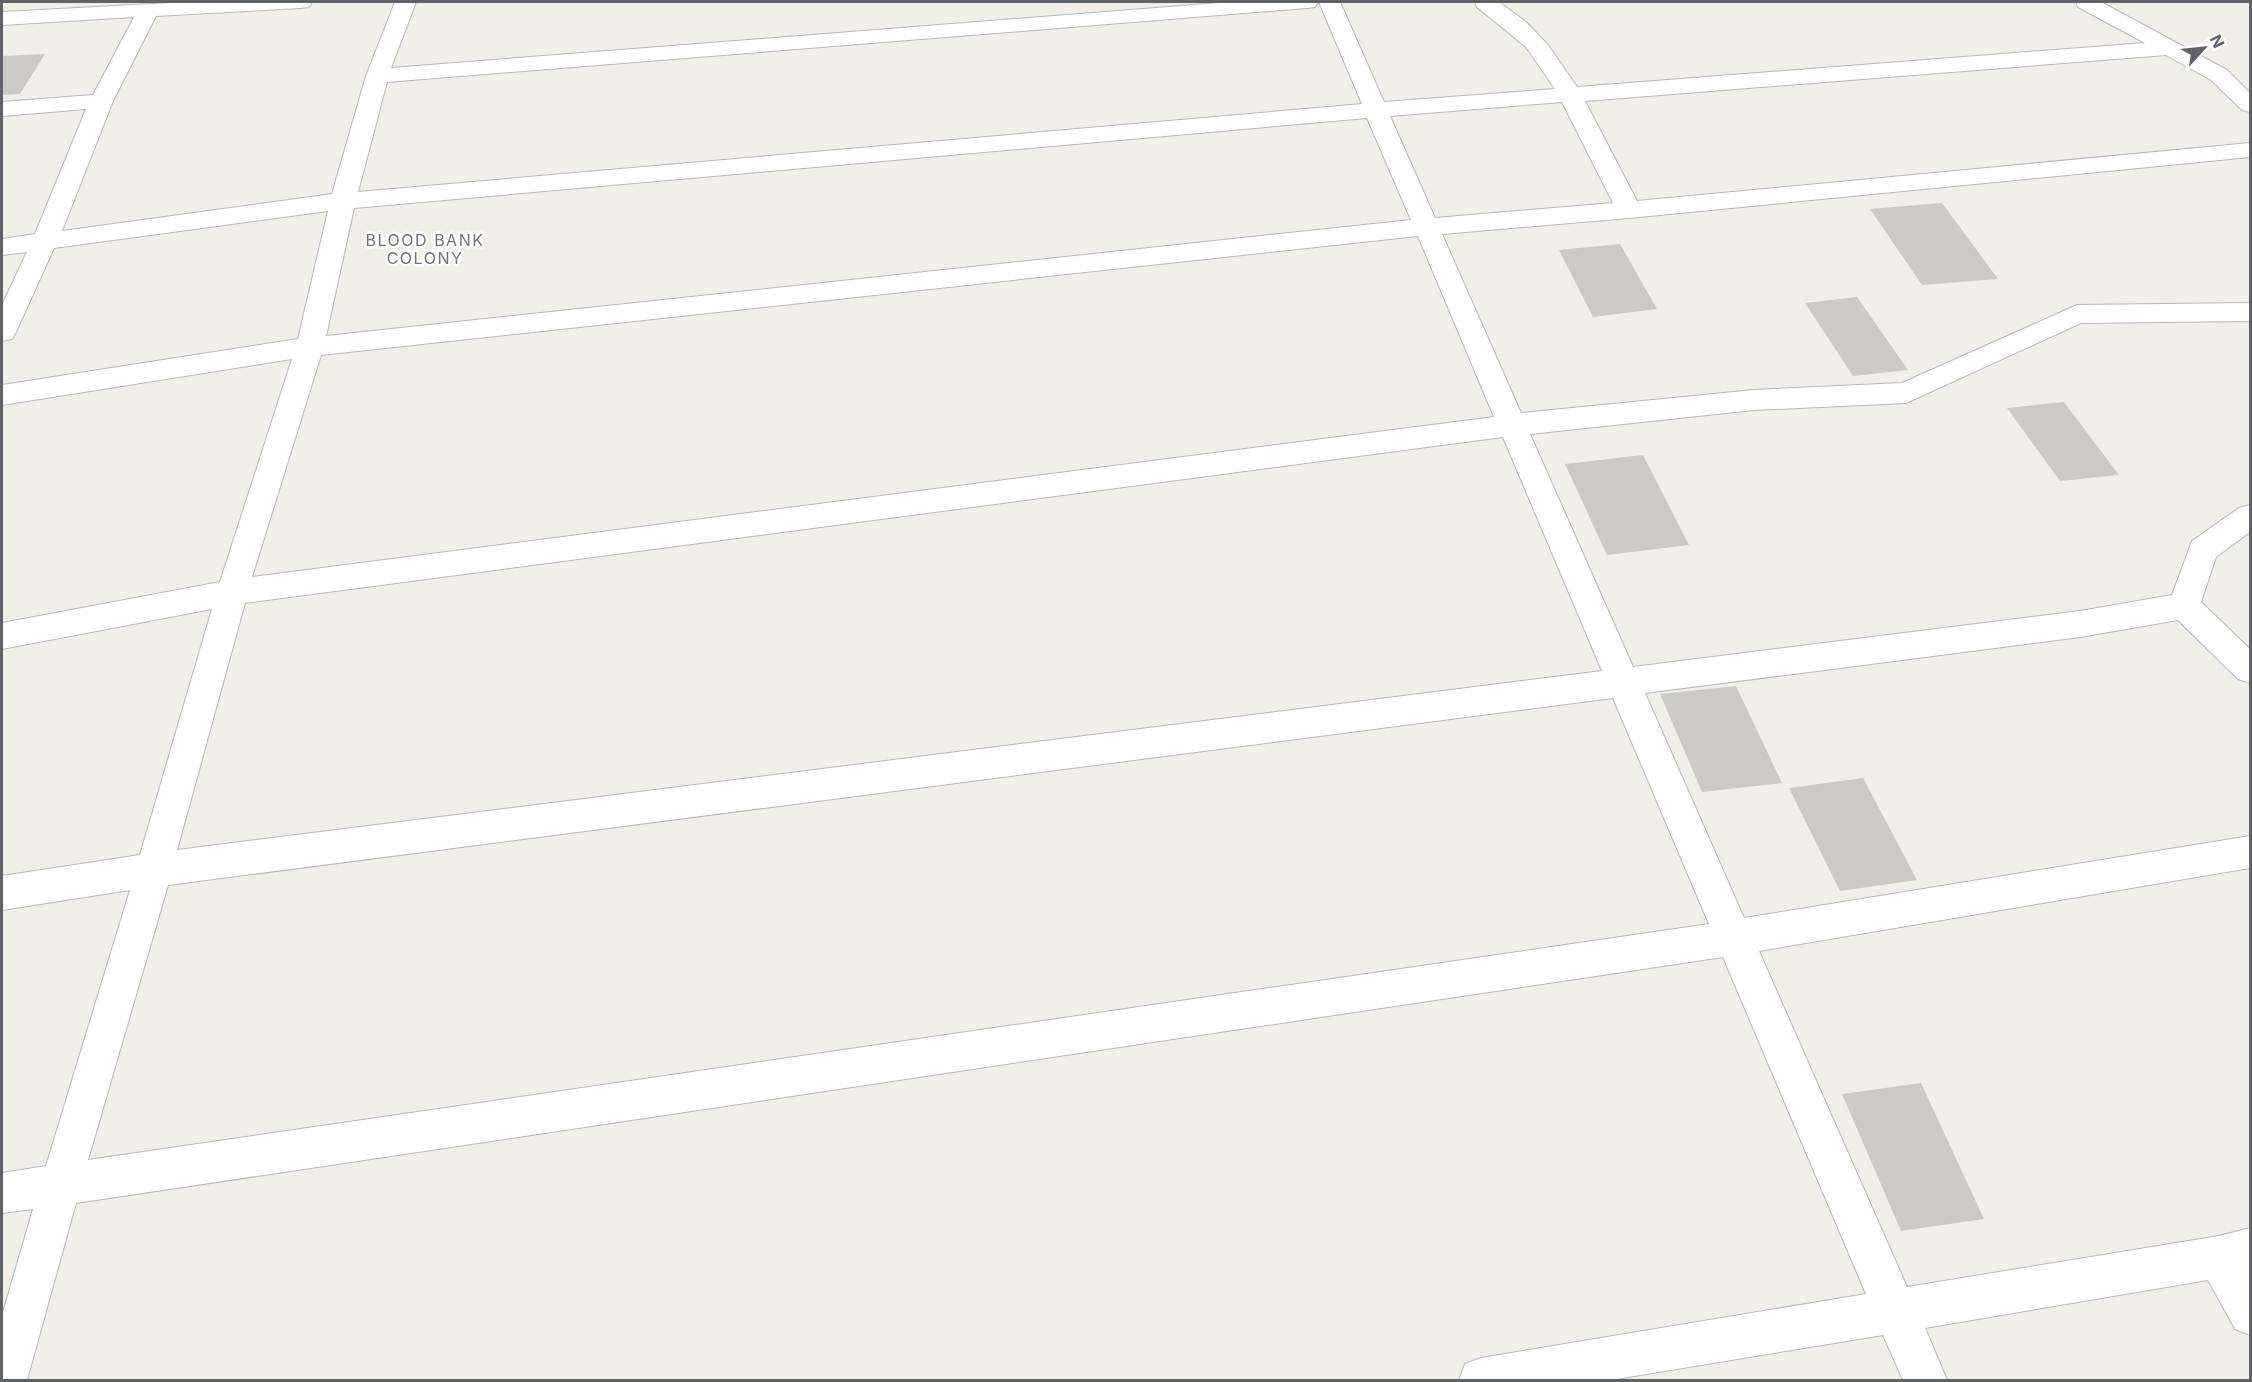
<svg xmlns="http://www.w3.org/2000/svg" width="2252" height="1382" font-family="Inter,sans-serif">
	<style>
		.building { fill: #cccac5 }
		.lines { fill: none; stroke-linecap: round; stroke-linejoin: round }
		.minor-casing { stroke: #b5b8bc; stroke-width: 2 }
		.minor { fill: #fff; fill-rule: evenodd }
		.labels { text-anchor: middle; stroke-width: 5; stroke-linejoin: round; paint-order: stroke }
		.far-neighbourhood-label { font-size: 16px; letter-spacing: 1.5px; fill: #70757a; stroke: #fff }
	</style>
	<rect width="100%" height="100%" fill="#f1efe8"/>
	<!-- building -->
	<path class="building" d="M45,54L20,94L2,95V56Z
		M1942,203L1998,279L1922,285L1870,209Z
		M1620,244L1657,309L1593,317L1559,250Z
		M1857,297L1908,370L1853,376L1805,303Z
		M2064,402L2119,475L2060,481L2007,408Z
		M1643,455L1689,545L1607,555L1565,464Z
		M1736,686L1782,783L1702,792L1660,694Z
		M1863,778L1917,880L1840,891L1789,788Z
		M1921,1083L1984,1219L1901,1231L1842,1094Z"/>
	<g class="lines">
		<!-- minor casing -->
		<g class="minor-casing">
			<path id="minor" d="M189,2H312L309,7L301,8L156,16L113,101L62,231L332,194L366,76L395,2H416L391,68L1232,2H1318L1315,7L1307,8L387,82L358,192L1362,104L1319,2H1340L1384,102L1555,89L1526,47L1477,7L1475,2H1499L1526,22L1548,45L1577,87L2145,43L2078,7L2076,2H2101L2227,70L2250,93V112L2242,110L2211,80L2166,55L1585,101L1637,201L2250,143V157L1629,218L1442,234L1521,413L1754,390L1902,383L2077,305L2250,303V321L2081,323L1906,403L1754,410L1530,434L1633,667L2080,611L2172,595L2192,541L2239,508L2250,505V532L2216,557L2201,602L2250,649V683L2238,679L2178,620L2080,637L1645,693L1744,918L2250,836V868L1759,951L1907,1287L2219,1236L2250,1228V1335L2235,1329L2208,1280L1925,1328L1947,1380H1903L1883,1335L1610,1380H1459L1465,1364L1481,1358L1866,1294L1723,957L76,1203L27,1380H2V1316L33,1209L2,1213V1173L46,1166L130,890L2,910V876L140,855L212,609L2,649V623L220,582L292,359L2,405V385L298,339L328,211L54,248L16,332L12,339L2,341V305L27,252L2,255V239L35,234L86,109L2,116V102L93,95L134,17L2,25V12ZM1562,102L1613,203L1435,218L1390,116ZM1367,118L1411,220L326,336L354,208ZM1418,236L1494,417L252,577L321,355ZM1503,437L1602,671L177,850L245,603ZM1613,698L1709,924L88,1160L168,885Z"/>
		</g>
		<!-- minor -->
		<use href="#minor" class="minor"/>
	</g>
	<g class="labels">
		<!-- far-neighbourhood labels -->
		<g class="far-neighbourhood-label">
			<text x="425" y="246">BLOOD BANK<tspan x="425" dy="18">COLONY</tspan></text>
		</g>
	</g>
	<!-- border -->
	<rect width="2252" height="1382" fill="none" stroke="#5f6368" stroke-width="6"/>
	<!-- north arrow -->
	<g transform="translate(2204 48) rotate(63)" stroke="#ffffff" stroke-width="4.5" paint-order="stroke">
	<path d="M0-4.5L10 22L0 15L-10 22Z" fill="#5f6368"/>
	<text y="-9" font-size="16" font-weight="bold" text-anchor="middle" fill="#5f6368">N</text>
	</g>
</svg>
